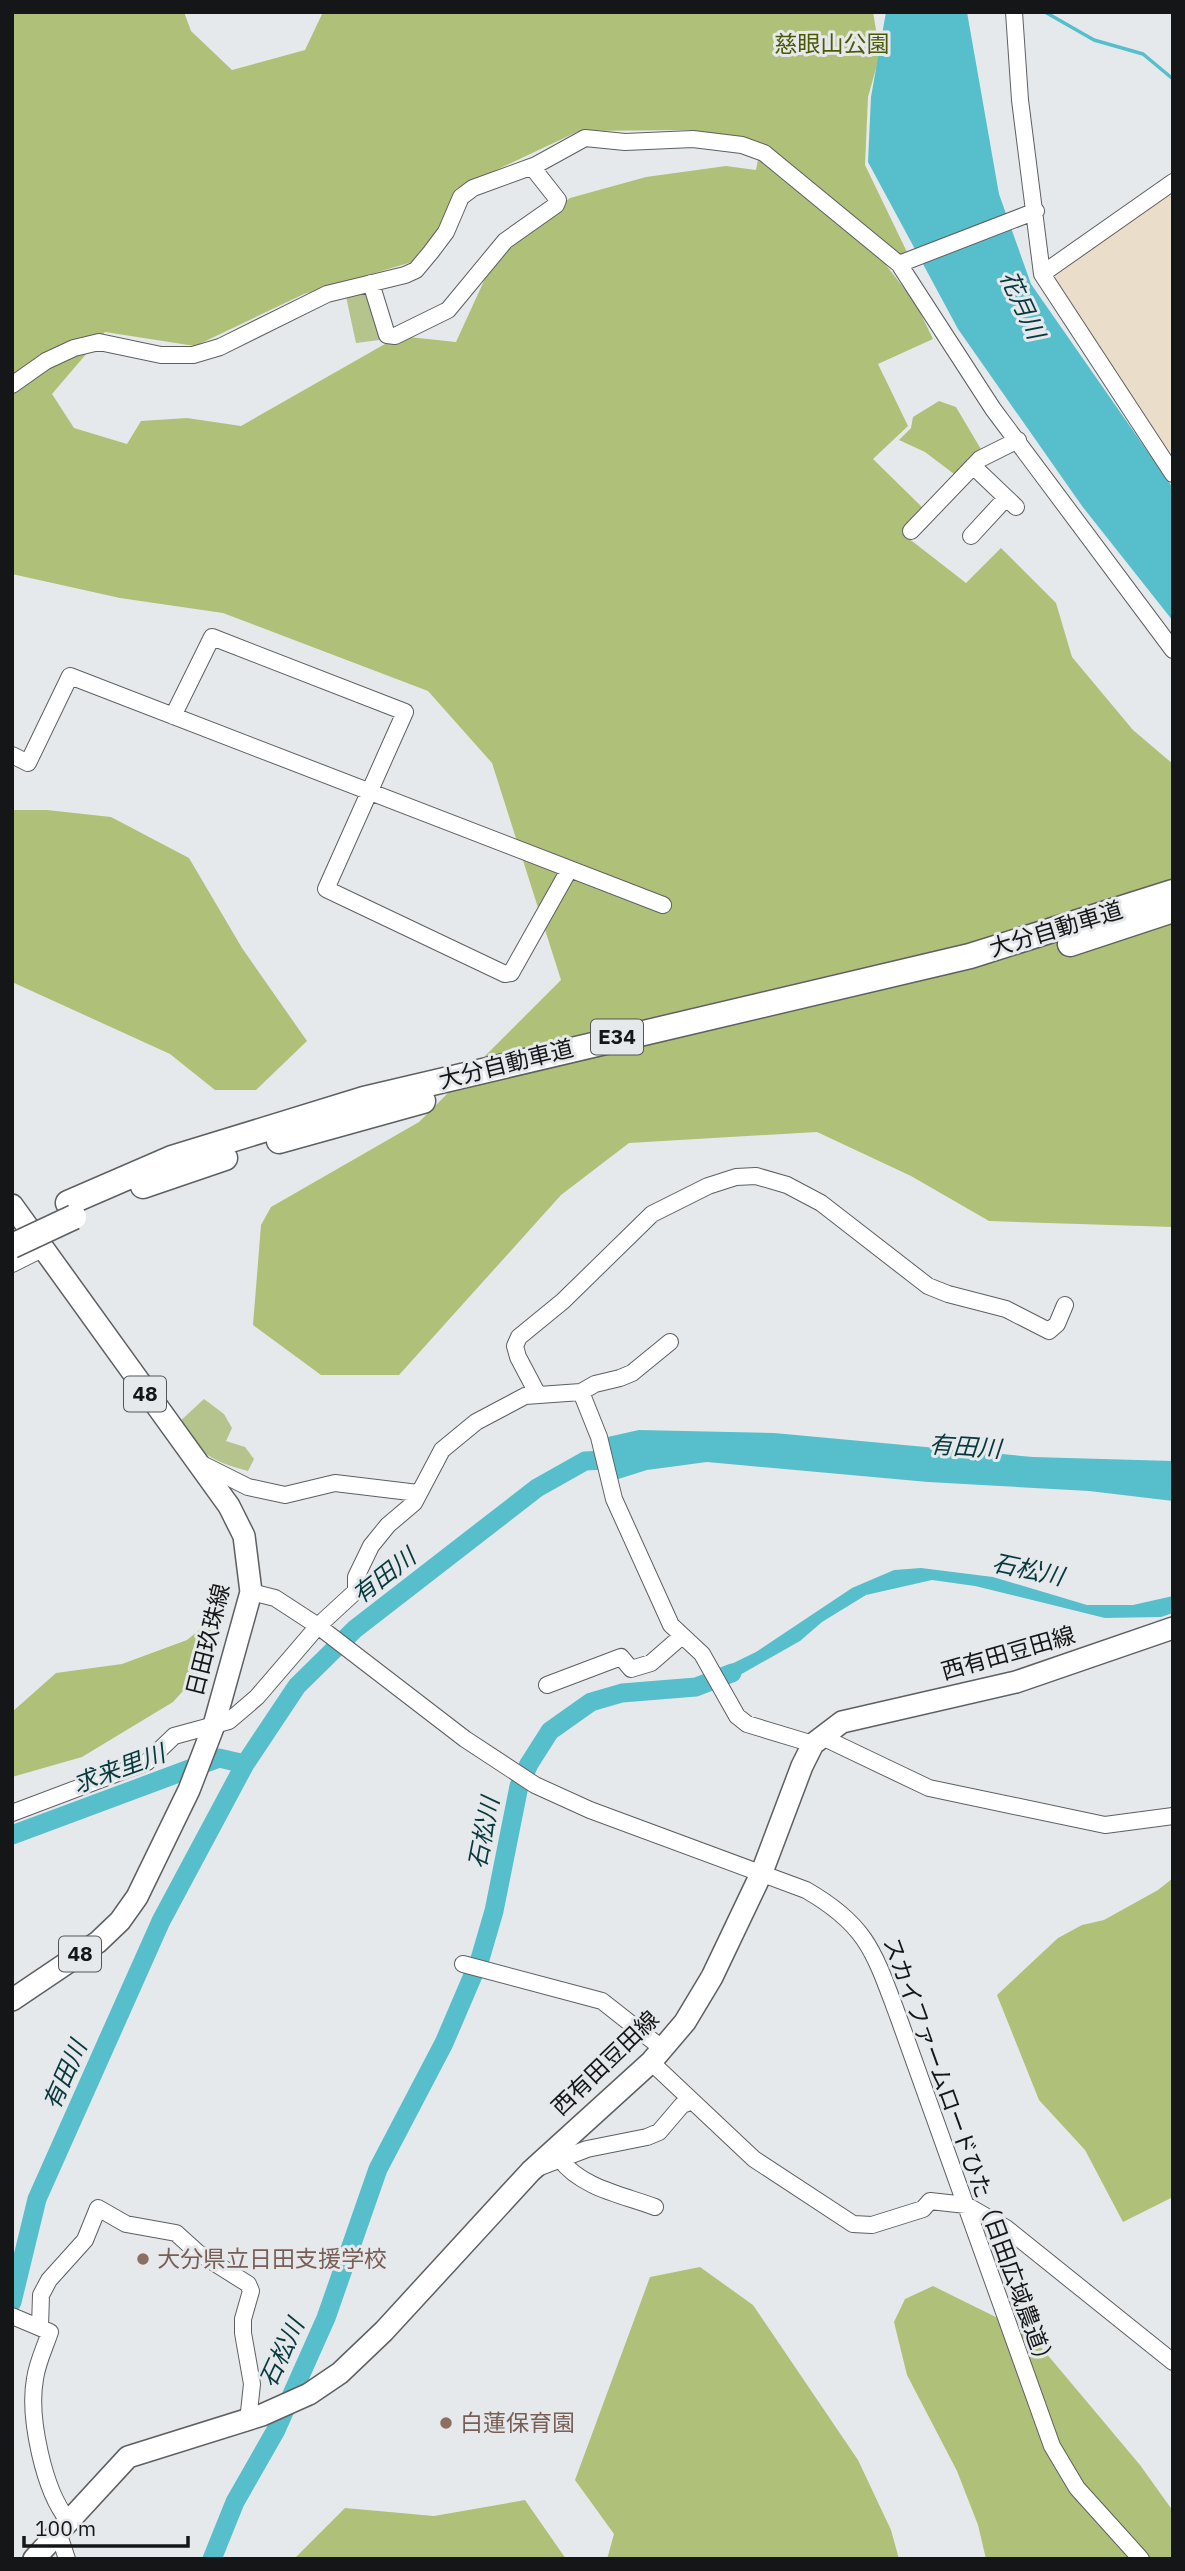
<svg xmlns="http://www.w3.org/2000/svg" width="1185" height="2571" font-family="'IBM Plex Sans','Noto Sans JP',sans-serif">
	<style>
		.education { fill: #eaddc9 }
		.green { fill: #b5c38c }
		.forest { fill: #afc078; fill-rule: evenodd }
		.water { fill: #57bfcb }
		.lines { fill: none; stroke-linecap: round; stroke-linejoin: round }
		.stream { stroke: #57bfcb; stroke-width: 3.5 }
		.river { stroke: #57bfcb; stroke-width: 19 }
		.minor-casing { stroke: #5d5f61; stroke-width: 18 }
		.major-casing { stroke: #5d5f61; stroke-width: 24 }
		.highway-casing { stroke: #5d5f61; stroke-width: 27 }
		.minor { stroke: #fff; stroke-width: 16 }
		.major { stroke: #fff; stroke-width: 21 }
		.highway { stroke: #fff; stroke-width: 24 }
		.highway-bridge-casing { stroke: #5d5f61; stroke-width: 27; stroke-linecap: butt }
		.highway-bridge { stroke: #fff; stroke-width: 24 }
		.education-dot { fill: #8d6e63; stroke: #e6e9ec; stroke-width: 2.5 }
		.labels { text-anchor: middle; stroke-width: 6; stroke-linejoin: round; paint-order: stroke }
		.shield { fill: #e6e9ec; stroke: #545557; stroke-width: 2 }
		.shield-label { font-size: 21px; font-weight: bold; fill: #151617 }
		.park-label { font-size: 23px; fill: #4c5903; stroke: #e6e9ec }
		.street-label { font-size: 23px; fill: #151617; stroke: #e6e9ec }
		.education-label { font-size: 23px; fill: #785e54; stroke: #e6e9ec; text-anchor: start }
		.water-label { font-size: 24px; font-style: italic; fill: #06393e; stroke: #e6e9ec }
	</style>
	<rect width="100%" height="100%" fill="#e6e9ec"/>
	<!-- education -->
	<path class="education" d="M1173,189V448L1163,455L1048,275Z"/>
	<!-- green -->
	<path class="green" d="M359,291L375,294L387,339L356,343L345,292Z
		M204,1399L224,1414L232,1428L226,1441L245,1447L254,1459L248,1471C213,1462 199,1453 177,1424Z"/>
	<!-- forest -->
	<path class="forest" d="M12,12H184L191,31L232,70L305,50L323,12H873L880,54L868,97L865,165L907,252L886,265L916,304L933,339L878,364L908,426L873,459L925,510L903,534L966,583L1001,548L1056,603L1072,657L1133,730L1173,764V1227L989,1221L911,1176L817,1132L629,1143L561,1195L399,1375H321L253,1325L261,1225L271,1207L419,1122L561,980L492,763L428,691L223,613L120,598L12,574ZM689,130L761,144L756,170L726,166L646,177L570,198L494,259L456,342L399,336L241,426L187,418L141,421L127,444L74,428L52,394L105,332L195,346L304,294L412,262L439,228L456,189L579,131Z
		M939,401L956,407L982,451L958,477L925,452L899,440L911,428L913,417Z
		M12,810H47L111,817L189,858L242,948L307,1041L256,1090H215L170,1054L12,982Z
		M210,1621L213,1646L204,1668L173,1702L82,1757L12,1777V1712L56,1673L122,1664L187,1640Z
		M1173,1878V2197L1123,2222L1085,2150L1039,2100L997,1995L1058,1938L1082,1925L1104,1920L1158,1890Z
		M700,2267L753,2305L858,2460L891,2530L899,2559H607L614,2534L575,2480L650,2277Z
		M933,2286L1030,2334L1140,2465L1173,2511V2559H986L978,2525L957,2471L907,2375L894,2322L905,2299Z
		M525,2500L566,2559H294L345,2508L434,2516Z"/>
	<!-- water -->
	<path class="water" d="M886,12H967L999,194L1031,284L1173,488V621L1082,506L958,329L868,162L871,97Z
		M639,1430L774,1433L1033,1457L1173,1461V1501L1089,1491L928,1482L707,1462L647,1470L612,1481L603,1438Z
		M921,1568L993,1577L1087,1605H1133L1173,1596V1613L1161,1617L1105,1618L975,1586L932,1580L866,1595L822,1622L800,1641L724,1684L717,1671L756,1652L852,1588L894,1570Z"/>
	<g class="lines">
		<!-- stream -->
		<path class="stream" d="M1045,12L1094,40L1143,54L1173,79"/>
		<!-- river -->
		<path class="river" d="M12,1835L219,1758L245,1764
			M12,2302L37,2199L161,1921L245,1764L297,1686L355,1629L537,1488L585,1461L623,1459
			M212,2559L235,2502L276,2430L326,2318L378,2169L444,2043L480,1959L494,1911L519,1786L529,1764L550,1731L591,1702L622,1693L696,1687L732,1673"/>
		<!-- minor casing -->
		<g class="minor-casing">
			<path id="minor" d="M1014,12L1020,100L1042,274L1173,474
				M899,264L1036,211
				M1042,274L1173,182
				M371,283L387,335L395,336L448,310L505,241L556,205L558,200L532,167
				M12,385L46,361L74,348L99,342L161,355H193L220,347L327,294L405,275L416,270L431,252L446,232L461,197L473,188L536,165L585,138L625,142L693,139L742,145L764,153L899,264L993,409L1173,650
				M973,466L1016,507
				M911,531L980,459L1018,440
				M971,536L1006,498
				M173,716L212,637L405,712L326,889L505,974L511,973L569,870
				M12,755L28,763L70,676L663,905
				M12,1264L42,1249
				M581,1392L599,1437L614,1499L671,1625L702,1654L737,1716L747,1724L813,1744
				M537,1393L518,1357L515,1346L519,1337L563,1301L652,1214L708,1186L736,1177L756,1176L787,1185L821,1203L928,1286L948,1294L1006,1309L1049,1331L1057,1324L1065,1305
				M198,1462L248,1487L285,1495L335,1483L418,1493
				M251,1592L275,1598L318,1626L465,1739L535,1785L590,1810L806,1890C867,1925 874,1952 898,2016L1052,2446L1077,2488L1141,2559
				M547,1685L621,1657L631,1669L651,1663L682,1636
				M820,1736L929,1788L1105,1825L1173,1816
				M12,1813L147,1762L174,1736L229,1721L257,1697L318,1626L356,1591V1577L371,1546L388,1525L414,1503L442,1450L476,1422L525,1396L581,1392L595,1384L620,1378L632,1373L670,1342
				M463,1964L602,2001L663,2049
				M651,2062L754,2159L853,2224L872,2225L923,2209L930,2201L966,2205L1006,2228L1173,2362
				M560,2159C581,2188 623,2195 655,2207
				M540,2167L587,2149L647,2137L659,2132L682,2105L690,2102
				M12,2316L50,2332C45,2347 37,2363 35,2379C28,2417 44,2491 68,2520
				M40,2327L41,2295L49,2280L85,2240L98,2208L126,2224L176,2233L197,2252L248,2284L251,2291L243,2319V2333L252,2384L248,2421
				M58,2532L67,2559"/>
		</g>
		<!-- major casing -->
		<g class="major-casing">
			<path id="major" d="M12,1205L229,1506L244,1536L251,1592L214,1725L189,1790L137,1897L120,1921L98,1942L12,2000
				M34,2559L128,2457L262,2415L309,2394L340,2373L384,2331L531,2171L651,2062L685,2022L712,1977L762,1872L802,1766L813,1744L842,1722L1016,1682L1173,1628"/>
		</g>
		<!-- highway casing -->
		<g class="highway-casing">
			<path id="highway" d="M1070,944L1173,910
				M279,1141L423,1101
				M143,1186L225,1158
				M68,1203L172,1158L364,1099L970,956L1173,892"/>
		</g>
		<!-- minor -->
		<use href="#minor" class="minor"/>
		<!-- major -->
		<use href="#major" class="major"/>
		<!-- highway -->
		<use href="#highway" class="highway"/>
		<!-- highway-bridge casing -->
		<g class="highway-bridge-casing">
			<path id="highway-bridge" d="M12,1246L74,1217"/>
		</g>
		<!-- highway-bridge -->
		<use href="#highway-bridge" class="highway-bridge"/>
	</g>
	<!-- markers -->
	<g class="education-dot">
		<circle cx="143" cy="2259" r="7"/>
		<circle cx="446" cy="2423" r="7"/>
	</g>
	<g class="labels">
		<!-- shield labels -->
		<g class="shield">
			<rect x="591" y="1019.5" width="52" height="35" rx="5"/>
			<rect x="124" y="1376.5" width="42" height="35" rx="5"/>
			<rect x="59" y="1936.5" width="42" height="35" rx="5"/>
		</g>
		<g class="shield-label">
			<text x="617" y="1044">E34</text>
			<text x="145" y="1401">48</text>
			<text x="80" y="1961">48</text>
		</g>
		<!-- park labels -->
		<g class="park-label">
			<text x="832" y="52">慈眼山公園</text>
		</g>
		<!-- street labels -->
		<g class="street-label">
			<text transform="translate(1056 929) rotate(-17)" y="8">大分自動車道</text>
			<text transform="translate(506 1064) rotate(-14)" y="8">大分自動車道</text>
			<text transform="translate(208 1640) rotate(-76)" y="8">日田玖珠線</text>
			<text transform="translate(1008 1653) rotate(-16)" y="8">西有田豆田線</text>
			<text transform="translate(605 2063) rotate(-44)" y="8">西有田豆田線</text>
			<text transform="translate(969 2154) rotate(70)" y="8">スカイファームロードひた（日田広域農道）</text>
		</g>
		<!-- education labels -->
		<g class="education-label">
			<text x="157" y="2267">大分県立日田支援学校</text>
			<text x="460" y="2431">白蓮保育園</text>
		</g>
		<!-- water labels -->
		<g class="water-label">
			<text transform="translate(1022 305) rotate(65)" y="8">花月川</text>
			<text transform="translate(965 1447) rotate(4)" y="8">有田川</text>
			<text transform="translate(1028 1570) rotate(12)" y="8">石松川</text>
			<text transform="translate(384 1576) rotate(-38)" y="8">有田川</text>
			<text transform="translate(119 1769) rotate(-20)" y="8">求来里川</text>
			<text transform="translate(484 1833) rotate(-79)" y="8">石松川</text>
			<text transform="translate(65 2075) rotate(-66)" y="8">有田川</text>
			<text transform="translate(282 2353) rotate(-65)" y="8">石松川</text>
		</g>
	</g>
	<!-- border -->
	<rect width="1185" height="2571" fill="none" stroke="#151617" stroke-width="28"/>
	<!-- scale -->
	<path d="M24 2536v10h164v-10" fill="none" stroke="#151617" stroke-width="3.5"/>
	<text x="35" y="2536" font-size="21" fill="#151617" stroke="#e6e9ec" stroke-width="5" paint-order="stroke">100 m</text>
</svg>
